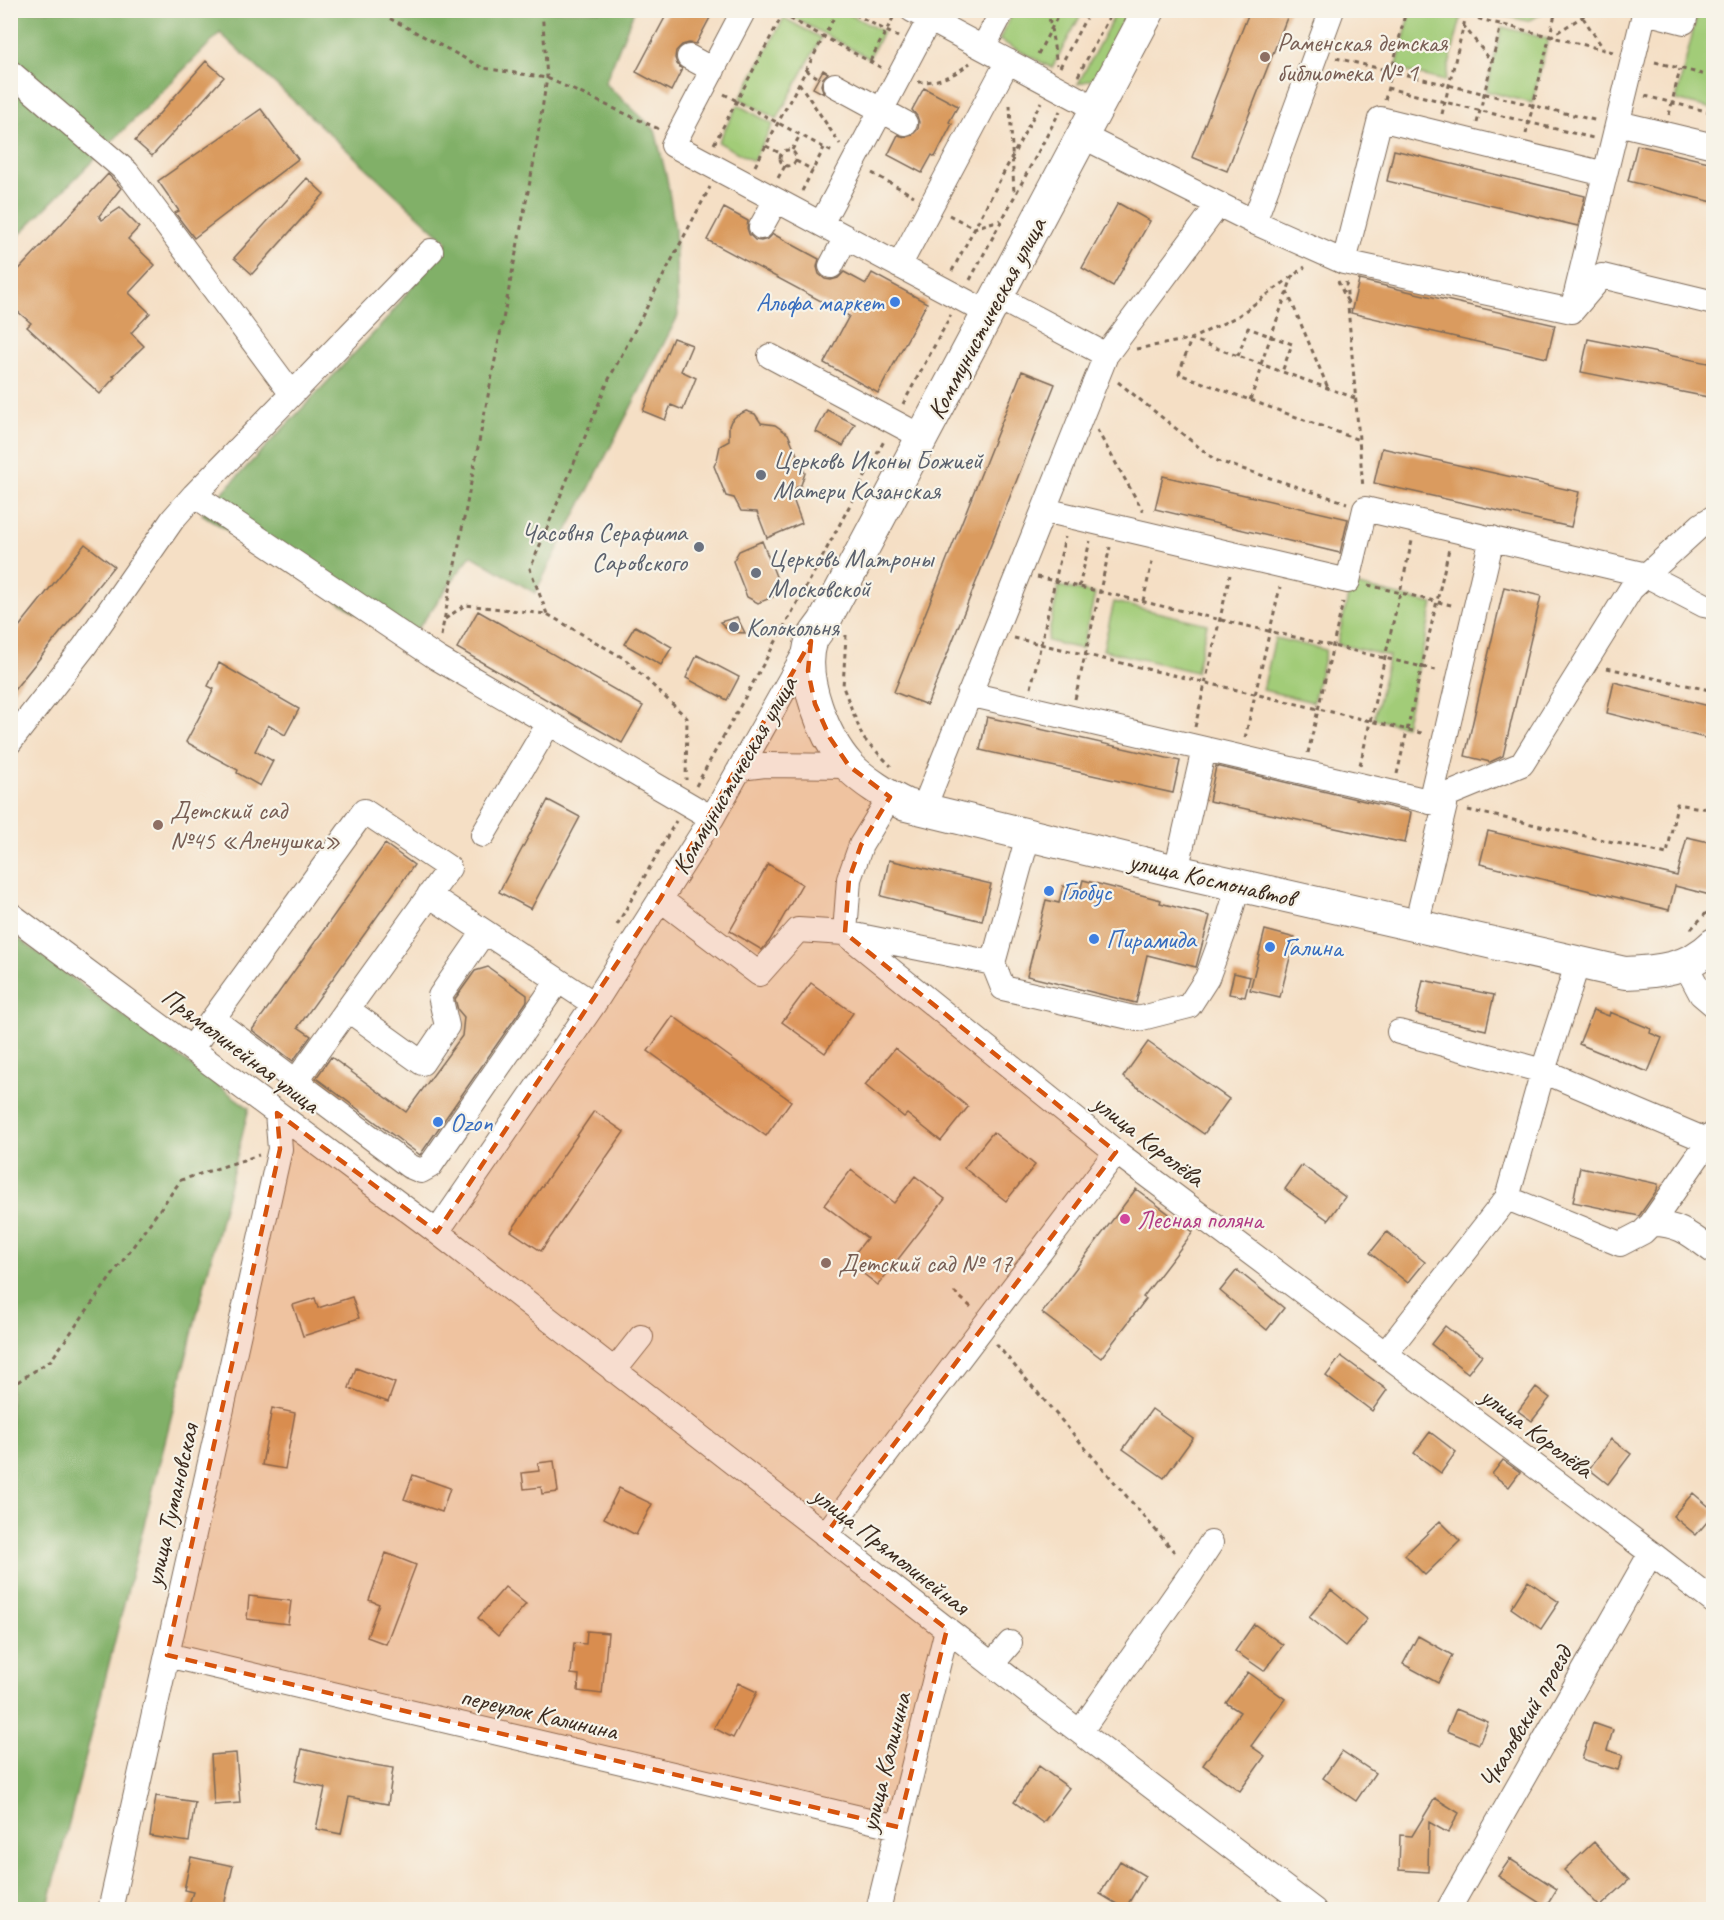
<svg xmlns="http://www.w3.org/2000/svg" width="1724" height="1920" font-family="Caveat,sans-serif">
	<style>
		.green { fill: #a2cc78; stroke: #6e7b4b; stroke-width: 1.5 }
		.forest { fill: #81b068; stroke: #5e6d43; stroke-width: 1.5 }
		.building { fill: #da9b5e }
		.lines { fill: none; stroke-linecap: round; stroke-linejoin: round }
		.minor-casing { stroke: #7c6958; stroke-width: 26 }
		.major-casing { stroke: #7c6958; stroke-width: 34 }
		.path { stroke: #7c6958; stroke-width: 3; stroke-dasharray: 4.5 4.5; stroke-linecap: butt }
		.minor { stroke: #fff; stroke-width: 24 }
		.major { stroke: #fff; stroke-width: 32 }
		.marked { fill: #d7540e; fill-opacity: 0.2; stroke: #d7540e; stroke-width: 4.5; stroke-dasharray: 12 8; stroke-linejoin: round }
		.education-dot { fill: #8d6e63; stroke: #f7f3e8; stroke-width: 2 }
		.shop-dot { fill: #3f7fe0; stroke: #f7f3e8; stroke-width: 2 }
		.worship-dot { fill: #6b7280; stroke: #f7f3e8; stroke-width: 2 }
		.hotel-dot { fill: #d1479c; stroke: #f7f3e8; stroke-width: 2 }
		.labels { text-anchor: middle; stroke-width: 4.5; stroke-linejoin: round; paint-order: stroke }
		.education-label { font-size: 26px; fill: #785e54; stroke: #f7f3e8; text-anchor: start }
		.shop-label { font-size: 26px; fill: #366cbe; stroke: #f7f3e8; text-anchor: start }
		.street-label { font-size: 26px; fill: #3b2a1e; stroke: #f7f3e8 }
		.worship-label { font-size: 26px; fill: #5b616d; stroke: #f7f3e8; text-anchor: start }
		.hotel-label { font-size: 26px; fill: #b23c85; stroke: #f7f3e8; text-anchor: start }
	</style>
	<rect width="100%" height="100%" fill="#f7f3e8"/>
	<filter id="ink" filterUnits="userSpaceOnUse"><feTurbulence type="fractalNoise" baseFrequency=".0167" numOctaves="2"/><feDisplacementMap in="SourceGraphic" scale="12" xChannelSelector="R" yChannelSelector="G"/><feConvolveMatrix kernelMatrix="1 2 1 2 8 2 1 2 1" color-interpolation-filters="sRGB"/></filter>
	<filter id="wash" filterUnits="userSpaceOnUse"><feTurbulence type="fractalNoise" baseFrequency=".008" numOctaves="4" result="noise"/><feDisplacementMap in="SourceGraphic" scale="24" xChannelSelector="R" yChannelSelector="G"/><feGaussianBlur stdDeviation="1.35" result="paint"/><feColorMatrix in="noise" values="0 0 0 0 0 0 0 0 0 0 0 0 0 0 0 0 0 1.4 0 .05"/><feComposite in="paint" operator="in"/></filter>
	<g filter="url(#wash)">
		<rect width="100%" height="100%" fill="#f5dfc5"/>
		<!-- green -->
		<path class="green" d="M787,11H843L883,32L869,58L786,14Z
			M1014,11H1083L1052,68L999,40Z
			M1117,11H1134L1099,77L1078,84Z
			M1411,11H1430L1461,18L1445,81L1396,69Z
			M1486,11L1543,10V11L1542,14L1527,21Z
			M1698,11H1713V109L1676,100Z
			M784,18L821,38L777,119L740,99Z
			M1502,27L1548,39L1532,103L1486,91Z
			M738,105L773,124L753,161L718,142Z
			M1351,584L1433,604L1405,726L1374,719L1389,656L1337,644Z
			M1059,586L1095,594L1082,649L1047,641Z
			M1114,602L1207,624L1196,672L1103,650Z
			M1275,638L1326,650L1313,702L1263,690Z"/>
		<!-- forest -->
		<path class="forest" d="M11,11H634L605,83L655,130L667,179L675,230L678,316L535,593L471,555L406,645L202,514L386,320L447,242L220,33L11,243Z
			M11,933L249,1108L47,1910L10,1909Z"/>
		<g id="blocks">
			<!-- building -->
			<path class="building" d="M669,10H714L696,44L689,43L682,45L676,51L675,58L677,64L682,69L671,91L636,72Z
				M1250,10H1290L1227,171L1192,157Z
				M206,61L224,77L152,156L135,141Z
				M823,70L828,73L823,78L821,85L824,94L813,88Z
				M924,88L958,106L949,122L952,124L935,157L932,155L922,173L888,155L898,135L905,137L912,135L918,129L919,122L917,116L912,110Z
				M261,109L298,159L194,238L175,213L179,211L158,181Z
				M1637,145L1713,163V202L1628,181Z
				M1394,150L1585,196L1578,226L1387,181Z
				M108,174L121,188L99,216L102,220L120,208L139,227L128,239L155,265L129,293L150,313L131,333L144,346L113,376L115,377L100,394L27,327L31,323L10,305V279Z
				M307,178L324,194L252,274L234,258Z
				M1118,203L1150,221L1113,286L1082,268Z
				M724,208L748,221L747,228L749,234L755,240L761,241L768,239L773,234L819,259L817,267L819,274L825,279L831,280L838,278L844,272L866,284L872,273L927,303L878,393L824,363L849,316L707,240Z
				M1359,280L1555,325L1547,358L1351,313Z
				M673,338L692,345L681,371L696,378L683,410L671,405L665,420L643,411Z
				M1588,339L1713,364V398L1581,372Z
				M1022,371L1055,384L927,705L894,692Z
				M827,410L855,424L843,446L816,432Z
				M746,411L755,414L761,423L775,425L788,434L805,473L801,485L790,491L802,523L767,538L757,512L741,511L734,498L726,496L714,466L717,460L720,446L729,441V426L731,421L736,416Z
				M1382,448L1579,492L1571,527L1374,483Z
				M1163,476L1348,519L1340,553L1155,509Z
				M762,541L779,584L773,597L758,603L747,597L733,561L739,551Z
				M85,544L114,566L10,695V638Z
				M1504,587L1541,596L1503,756L1490,762L1465,756Z
				M478,611L643,706L622,743L457,648Z
				M737,617L745,633L731,632L720,622Z
				M635,626L672,647L661,665L624,644Z
				M697,655L739,677L727,700L686,678Z
				M219,663L299,709L285,735L268,725L255,751L273,761L260,786L237,773L238,770L186,742L214,689L208,686Z
				M1614,682L1713,707V740L1607,713Z
				M987,717L1180,761L1173,793L980,750Z
				M1216,766L1411,812L1405,843L1209,801Z
				M548,800L580,817L531,909L499,892Z
				M1488,831L1677,876L1687,837L1713,843V882L1710,895L1675,886L1669,910L1480,864Z
				M385,844L414,865L298,1027L311,1036L293,1061L252,1030Z
				M889,860L991,884L982,921L881,896Z
				M768,864L802,884L770,940L762,950L730,931Z
				M1083,880L1161,900L1160,903L1210,916L1196,967L1147,955L1136,1003L1027,976L1046,900L1059,903L1063,886L1080,891Z
				M1265,930L1295,938L1280,997L1250,990Z
				M488,967L527,995V1001L420,1155L316,1078L331,1057L406,1112L462,1036L464,1017L458,1010L455,999L475,971Z
				M1234,973L1250,977L1245,997L1229,994Z
				M1423,980L1494,995L1486,1030L1416,1014Z
				M811,983L853,1013L825,1053L782,1022Z
				M1593,1010L1609,1016L1610,1012L1651,1029L1650,1033L1662,1038L1648,1072L1579,1044Z
				M673,1016L791,1101L766,1136L648,1051Z
				M1148,1042L1229,1099L1204,1134L1123,1077Z
				M895,1048L968,1107L941,1141L907,1114L904,1117L865,1085Z
				M594,1111L624,1132L541,1251L511,1231Z
				M993,1132L1035,1165L1006,1201L964,1168Z
				M1302,1165L1345,1197L1328,1220L1285,1189Z
				M1580,1167L1658,1184L1657,1190L1639,1216L1573,1202Z
				M851,1170L894,1203L915,1176L945,1199L878,1285L848,1262L867,1238L824,1205Z
				M1136,1189L1193,1232L1143,1297L1146,1299L1101,1358L1042,1313Z
				M1387,1232L1425,1262L1408,1283L1370,1253Z
				M1237,1270L1284,1308L1267,1330L1220,1291Z
				M352,1297L359,1318L303,1336L293,1305L315,1298L318,1308Z
				M1445,1326L1482,1355L1468,1373L1431,1344Z
				M1341,1356L1387,1390L1372,1411L1326,1376Z
				M356,1368L395,1383L388,1402L349,1388Z
				M1536,1387L1550,1398L1532,1421L1518,1411Z
				M272,1408L295,1413L285,1469L262,1465Z
				M1152,1409L1193,1438L1164,1478L1123,1449Z
				M1430,1432L1456,1452L1441,1473L1414,1453Z
				M1611,1439L1631,1454L1608,1484L1589,1469Z
				M1503,1460L1520,1472L1509,1487L1492,1474Z
				M554,1461L558,1492L542,1494L541,1487L524,1489L522,1473L539,1471L538,1463Z
				M413,1475L450,1488L442,1512L404,1499Z
				M619,1488L652,1504L636,1535L604,1518Z
				M1693,1493L1713,1510V1515L1696,1535L1673,1516Z
				M1440,1521L1460,1541L1425,1575L1405,1555Z
				M386,1553L416,1565L386,1644L367,1637L379,1604L369,1600Z
				M1528,1581L1559,1602L1541,1629L1511,1608Z
				M505,1587L526,1604L498,1636L478,1618Z
				M1331,1590L1367,1619L1345,1646L1309,1617Z
				M249,1596L291,1601L288,1624L247,1619Z
				M1254,1624L1283,1645L1264,1671L1235,1651Z
				M587,1631L608,1633L602,1694L578,1691L579,1675L571,1674L574,1643L586,1644Z
				M1418,1636L1452,1655L1438,1683L1403,1664Z
				M1248,1672L1285,1699L1251,1746L1265,1756L1240,1791L1203,1765L1240,1712L1226,1703Z
				M738,1683L757,1692L733,1738L714,1728Z
				M1456,1709L1488,1722L1479,1744L1447,1731Z
				M1593,1723L1613,1730L1607,1750L1623,1755L1618,1770L1582,1759Z
				M302,1749L356,1762L393,1768L388,1804L349,1797L341,1834L316,1829L325,1788L295,1781Z
				M1342,1751L1375,1773L1356,1801L1323,1778Z
				M236,1753L240,1803L214,1805L211,1755Z
				M1039,1766L1069,1788L1043,1823L1014,1802Z
				M156,1796L195,1802L189,1842L150,1836Z
				M1435,1798L1459,1813L1448,1833L1429,1822L1428,1872L1399,1870L1400,1835L1412,1836Z
				M1594,1842L1629,1880L1600,1907L1564,1870Z
				M191,1857L233,1866L223,1910H187L193,1892L184,1890Z
				M1510,1859L1557,1889L1546,1907L1498,1876Z
				M1120,1861L1145,1876L1125,1909L1100,1894Z"/>
		</g>
	</g>
	<g filter="url(#ink)">
		<use href="#blocks" fill-opacity="0" stroke="#7c6958" stroke-width="1.5"/>
		<g class="lines">
			<!-- minor casing -->
			<g class="minor-casing">
				<path id="minor" d="M744,10L673,145L988,313
					M912,10L1097,109
					M1645,12L1684,22L1687,10
					M983,48L1003,10
					M689,57L713,70
					M10,72L127,172L292,394
					M835,85L905,123
					M1618,123L1714,146
					M1082,136L1254,222L1344,262L1572,311L1602,276L1714,303
					M1254,222L1332,10
					M821,224L929,20
					M761,227L776,200
					M1344,262L1380,119L1605,174
					M831,266L846,237
					M899,266L1008,61
					M997,297L1106,355
					M1573,306L1645,10
					M770,356L922,437
					M194,495L437,658L712,818
					M1044,510L1348,581L1365,509L1646,575L1704,605L1714,607
					M969,694L1445,805L1416,926
					M10,742L84,647L173,519L194,495L431,251
					M740,768L765,765L849,766
					M890,797L861,845L849,879L845,933L1116,1152L1651,1553L1714,1602
					M1430,802L1522,764L1631,589L1701,525L1714,517
					M1430,802L1492,538
					M923,810L1106,355L1218,205
					M483,835L549,723
					M1176,871L1204,749
					M429,895L594,1004
					M660,899L759,974L798,930L845,933L993,963L1028,836
					M10,914L437,1232L1039,1701L1314,1910
					M993,963L1003,988L1138,1019L1189,1006L1207,978L1228,921L1238,886
					M1685,964L1701,994L1714,1005
					M347,1009L422,1063L447,1026L440,996L484,932
					M213,1019L409,1166L421,1171L430,1166L558,981
					M1399,1032L1543,1071L1708,1141
					M191,1049L364,811L449,868L296,1081
					M1507,1198L1620,1244L1643,1232L1651,1224L1714,1133
					M1651,1224C1679,1223 1692,1236 1714,1252
					M437,1232L594,1004L712,818L810,644
					M1385,1354L1507,1198L1543,1071L1578,962
					M614,1371L641,1337
					M825,1535L1116,1152
					M167,1655L898,1827
					M992,1664L1010,1643
					M1080,1732L1192,1572L1211,1543
					M110,1910L280,1149L277,1113
					M878,1910L947,1629
					M1448,1910L1651,1553"/>
			</g>
			<!-- major casing -->
			<g class="major-casing">
				<path id="major" d="M1149,10L824,622C820,628 813,635 811,642C800,678 824,738 849,766C862,780 889,797 906,805L1176,871L1625,973C1658,972 1689,969 1714,944"/>
			</g>
			<!-- path -->
			<path class="path" d="M374,10L483,68L547,78L659,129
				M774,10L882,68
				M847,10L898,37
				M1048,10L1057,65
				M1443,10L1613,52
				M1578,10L1603,48
				M1463,25L1492,62
				M1550,37L1593,10
				M1038,54L1061,10
				M1336,58L1598,121
				M870,61L893,18
				M1655,62L1714,77
				M1060,67L1090,10
				M806,70L817,77
				M1078,76L1113,10
				M918,82C938,83 955,75 970,63
				M799,83L840,144
				M1387,88L1593,138
				M724,94L834,153
				M1645,96L1714,113
				M1385,100L1406,10
				M1010,105L1014,194
				M1442,114L1466,16
				M1669,115L1680,69
				M1477,123L1501,25
				M1526,134L1556,10
				M714,144L785,10
				M766,146L780,153
				M780 158a8 8 0 1 1 16 0a8 8 0 1 1-16 0Z
				M792,150L800,135
				M796,161L813,170
				M755,166L838,10
				M872,173L914,196
				M778,178L785,166
				M802,191L824,148
				M949,215L974,228L1000,220
				M952,271L1041,102
				M970,280L1060,111
				M1338,281L1348,303
				M1346,282L1363,488
				M1287,291L1328,388
				M1136,349L1191,339L1238,316L1305,267
				M1238,356L1248,328L1292,344L1282,372
				M1261,364L1293,275
				M1118,382L1215,460L1347,503
				M1355,398L1191,339L1179,374L1359,440
				M1250,400L1263,365
				M903,404L951,315
				M1097,430L1143,511
				M1037,577L1440,671
				M1368,585L1455,606
				M1079,587L1090,541
				M1143,601L1153,558
				M547,614L530,569L609,379L710,187
				M445,619L465,605L547,614L625,659L687,718L686,780
				M846,635L843,687L863,738L891,766
				M441,636L533,166L547,78L542,10
				M1014,638L1426,734
				M1607,668L1714,691
				M1031,688L1065,537
				M1075,699L1110,547
				M1195,727L1230,575
				M1245,738L1280,587
				M1308,753L1343,602
				M1360,765L1412,541
				M1397,774L1449,549
				M696,786L817,567L885,439
				M1468,810L1667,854L1677,804L1714,810
				M617,925L676,821
				M1691,929L1714,905
				M954,1292L971,1307
				M996,1344L1177,1555
				M10,1387L51,1360L181,1180L259,1155"/>
			<!-- minor -->
			<use href="#minor" class="minor"/>
			<!-- major -->
			<use href="#major" class="major"/>
		</g>
	</g>
	<!-- marked area -->
	<path class="marked" d="M811,641L808,671L815,704L830,738L849,766L890,797L861,845L849,879L845,933L1116,1152L825,1535L947,1629L898,1827L167,1655L280,1149L277,1113L437,1232L660,899Z"/>
	<!-- markers -->
	<g class="education-dot">
		<circle cx="1265" cy="57" r="6"/>
		<circle cx="158" cy="825" r="6"/>
		<circle cx="826" cy="1263" r="6"/>
	</g>
	<g class="shop-dot">
		<circle cx="895" cy="302" r="6"/>
		<circle cx="1049" cy="891" r="6"/>
		<circle cx="1094" cy="939" r="6"/>
		<circle cx="1270" cy="947" r="6"/>
		<circle cx="438" cy="1122" r="6"/>
	</g>
	<g class="worship-dot">
		<circle cx="761" cy="475" r="6"/>
		<circle cx="699" cy="547" r="6"/>
		<circle cx="756" cy="573" r="6"/>
		<circle cx="734" cy="627" r="6"/>
	</g>
	<circle class="hotel-dot" cx="1125" cy="1219" r="6"/>
	<g class="labels">
		<!-- education labels -->
		<g class="education-label">
			<text x="1277" y="51">Раменская детская<tspan x="1277" dy="30">библиотека № 1</tspan></text>
			<text x="170" y="819">Детский сад<tspan x="170" dy="30">№45 «Аленушка»</tspan></text>
			<text x="838" y="1272">Детский сад № 17</text>
		</g>
		<!-- shop labels -->
		<g class="shop-label">
			<text x="883" y="311" text-anchor="end">Альфа маркет</text>
			<text x="1061" y="900">Глобус</text>
			<text x="1106" y="948">Пирамида</text>
			<text x="1282" y="956">Галина</text>
			<text x="450" y="1131">Ozon</text>
		</g>
		<!-- street labels -->
		<g class="street-label">
			<text transform="translate(986 318) rotate(-62)" y="9">Коммунистическая улица</text>
			<text transform="translate(734 775) rotate(-60)" y="9">Коммунистическая улица</text>
			<text transform="translate(1212 879) rotate(13)" y="9">улица Космонавтов</text>
			<text transform="translate(241 1050) rotate(37)" y="9">Прямолинейная улица</text>
			<text transform="translate(1149 1140) rotate(38)" y="9">улица Королёва</text>
			<text transform="translate(1537 1432) rotate(37)" y="9">улица Королёва</text>
			<text transform="translate(171 1505) rotate(-77)" y="9">улица Тумановская</text>
			<text transform="translate(891 1550) rotate(38)" y="9">улица Прямолинейная</text>
			<text transform="translate(539 1713) rotate(13)" y="9">переулок Калинина</text>
			<text transform="translate(1525 1717) rotate(-60)" y="9">Чкаловский проезд</text>
			<text transform="translate(885 1762) rotate(-76)" y="9">улица Калинина</text>
		</g>
		<!-- worship labels -->
		<g class="worship-label">
			<text x="773" y="469">Церковь Иконы Божией<tspan x="773" dy="30">Матери Казанская</tspan></text>
			<text x="687" y="541" text-anchor="end">Часовня Серафима<tspan x="687" dy="30">Саровского</tspan></text>
			<text x="768" y="567">Церковь Матроны<tspan x="768" dy="30">Московской</tspan></text>
			<text x="746" y="636">Колокольня</text>
		</g>
		<!-- hotel labels -->
		<g class="hotel-label">
			<text x="1137" y="1228">Лесная поляна</text>
		</g>
	</g>
	<!-- margin -->
	<rect width="1724" height="1920" fill="none" stroke="#f7f3e8" stroke-width="36"/>
</svg>
